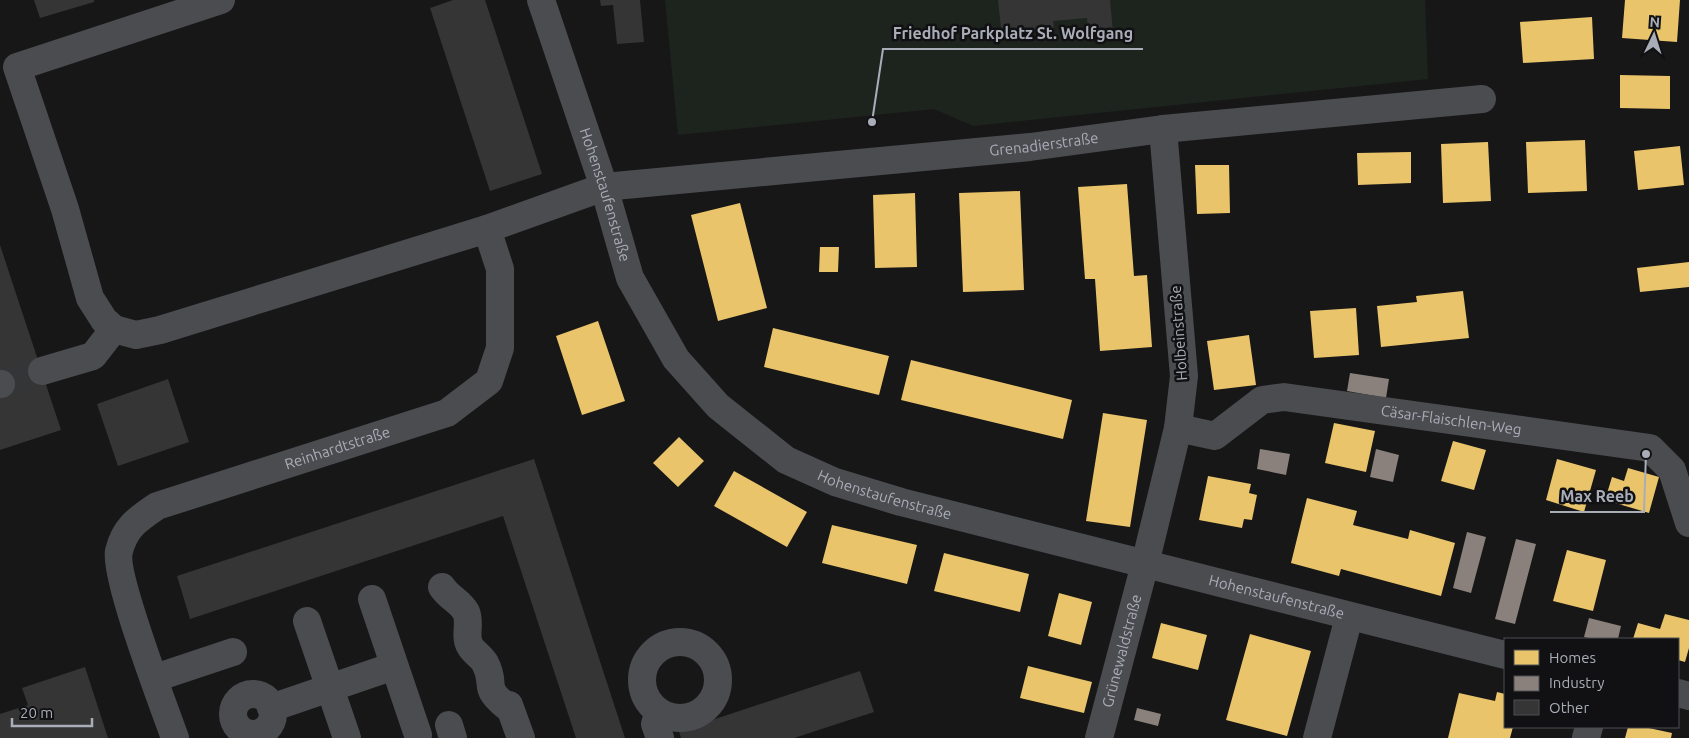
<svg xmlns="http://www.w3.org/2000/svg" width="1689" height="738" font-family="Ubuntu,sans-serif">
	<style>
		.green { fill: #1d241e }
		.homes { fill: #e9c46a }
		.industry { fill: #8a817c }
		.building { fill: #353536 }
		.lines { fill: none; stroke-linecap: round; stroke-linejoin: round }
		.minor-tunnel { stroke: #343537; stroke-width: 28; stroke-dasharray: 28 14; stroke-linecap: butt }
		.minor { stroke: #4b4c50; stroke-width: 28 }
		.labels { text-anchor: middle; stroke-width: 5; stroke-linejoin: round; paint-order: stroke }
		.street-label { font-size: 15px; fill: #a8adb8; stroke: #111113 }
		.leader { fill: none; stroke: #a8adb8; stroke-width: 2 }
		.callout-dot { fill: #a8adb8; stroke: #111113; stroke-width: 2 }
		.callout-label { font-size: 16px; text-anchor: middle; font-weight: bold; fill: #a8adb8; stroke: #111113; stroke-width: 5; stroke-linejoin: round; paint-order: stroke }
	</style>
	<rect width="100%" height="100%" fill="#171717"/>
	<!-- green -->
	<path class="green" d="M665,0H1425L1428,79L973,126L934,109L678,135Z"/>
	<!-- homes -->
	<path class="homes" d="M1625,0H1680L1677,42L1622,38Z
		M1592,17L1594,59L1523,63L1520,22Z
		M1620,75L1670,76V109L1620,108Z
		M1585,140L1587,191L1528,193L1526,142Z
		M1488,142L1491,201L1443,203L1441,144Z
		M1680,146L1684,185L1638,190L1634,151Z
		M1411,152V183L1358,185L1357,153Z
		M1195,165H1229L1230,213L1197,214Z
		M1127,184L1134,276L1147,275L1152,347L1100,351L1095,279H1085L1078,187Z
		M1020,191L1024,290L963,292L959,193Z
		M915,193L917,267L875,268L873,195Z
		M740,203L767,308L718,321L691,215Z
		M820,247H839L838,272H819Z
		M1689,262V287L1640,292L1637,268Z
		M1463,291L1469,338L1381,347L1377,306L1417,302L1416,296Z
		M1356,308L1359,355L1314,358L1310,311Z
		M598,321L625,401L582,415L556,336Z
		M773,328L889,356L879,395L764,367Z
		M1249,335L1256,385L1214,390L1207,341Z
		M911,360L1072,400L1063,439L901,400Z
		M1103,413L1147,420L1130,527L1086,521Z
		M1334,423L1375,431L1366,472L1325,463Z
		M679,437L704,461L678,487L653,463Z
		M1453,441L1486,450L1474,490L1441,481Z
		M1557,459L1596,470L1584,512L1546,500Z
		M1628,468L1659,477L1649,513L1605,500L1612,477L1624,481Z
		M734,471L807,512L787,547L714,506Z
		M1208,476L1251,484L1249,493L1257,495L1252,520L1244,519L1242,528L1199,520Z
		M1307,498L1357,511L1353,525L1408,539L1410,530L1455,543L1441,596L1341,569L1339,576L1291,563Z
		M832,525L917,545L907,584L822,563Z
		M1567,550L1606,560L1593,611L1553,601Z
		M944,553L1029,574L1020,612L934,591Z
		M1059,593L1092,602L1081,645L1048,636Z
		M1665,614L1689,620V648L1685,662L1678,660V639H1633L1638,623L1660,629Z
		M1161,623L1207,635L1198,670L1152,658Z
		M1250,634L1311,651L1287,736L1226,720Z
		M1028,666L1092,682L1084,713L1020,698Z
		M1497,692L1505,694V727H1513L1510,738H1448L1459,693L1495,701Z
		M1628,727H1644L1672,733L1671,738H1625Z"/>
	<!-- industry -->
	<path class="industry" d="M1350,373L1389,379L1386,398L1347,391Z
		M1260,449L1290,454L1286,475L1257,469Z
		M1376,449L1399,455L1393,482L1370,477Z
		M1467,532L1486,537L1471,593L1453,588Z
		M1516,539L1536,544L1515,624L1495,619Z
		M1589,618L1621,626L1618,639H1593L1584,637Z
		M1137,708L1161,714L1158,726L1134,720Z"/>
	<!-- building -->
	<path class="building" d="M34,0H94V2L40,18Z
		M453,0H485L542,174L490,191L430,8Z
		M600,0H640L644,42L617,44L613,5L601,6Z
		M998,0H1110L1113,32L1088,34L1087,18L1053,21L1054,29L1010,34V27L1001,28Z
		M0,245L61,430L0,450Z
		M168,379L189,442L118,466L97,404Z
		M534,459L625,738H576L503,516L190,619L177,576Z
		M85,667L108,738H0V714L28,705L22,688Z
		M860,671L874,712L794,738H681L679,731Z"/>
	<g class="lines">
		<!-- minor-tunnel -->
		<path class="minor-tunnel" d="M1,384L42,371"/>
		<!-- minor -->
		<g class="minor">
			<path d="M221,0L17,67L65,209L90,298L104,320L114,329L136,335L160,330L487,229"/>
			<path id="s1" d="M541,0L604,187L630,278L676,359L718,406L786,460L835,482L901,502L1505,655"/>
			<path d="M42,371L93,356L114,329"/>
			<path d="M0,384H1"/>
			<path id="s2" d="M1178,428L1215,436L1262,400L1284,397L1650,448L1672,470L1689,523"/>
			<path d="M442,587C449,598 460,601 466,612C471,623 464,636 470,646C473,652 481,656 485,663C497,685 481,686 506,706"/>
			<path d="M372,599L418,735"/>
			<path d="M307,621L347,738"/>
			<circle cx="680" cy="680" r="38"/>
			<path d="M155,678L233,652"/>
			<path d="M1678,693L1689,696"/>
			<circle cx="253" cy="714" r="20"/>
			<path d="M509,705L521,738"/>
			<path d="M271,708L394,666"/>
			<path d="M659,712L655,724L660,738"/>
			<path d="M449,725L453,738"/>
			<path id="s3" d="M175,738C164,707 113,574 119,551C125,527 138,519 157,506L447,413L489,381L500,348V269L487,229L604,187L1030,147L1163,129L1482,99"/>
			<path id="s4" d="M1099,738L1145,564L1178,428L1184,376L1163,129"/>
			<path d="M1317,738L1349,617"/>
			<path d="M1586,738L1589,727"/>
		</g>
	</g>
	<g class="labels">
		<!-- street labels -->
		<g class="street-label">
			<text dy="5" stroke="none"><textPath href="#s3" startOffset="1336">Grenadierstraße</textPath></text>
			<text dy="5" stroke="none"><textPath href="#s1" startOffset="205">Hohenstaufenstraße</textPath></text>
			<text transform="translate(1179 333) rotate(-94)" y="5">Holbeinstraße</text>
			<text dy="5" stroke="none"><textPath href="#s2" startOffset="288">Cäsar-Flaischlen-Weg</textPath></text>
			<text dy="5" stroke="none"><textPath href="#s3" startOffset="446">Reinhardtstraße</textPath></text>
			<text dy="5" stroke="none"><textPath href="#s1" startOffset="640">Hohenstaufenstraße</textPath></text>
			<text dy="5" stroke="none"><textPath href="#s1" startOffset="1045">Hohenstaufenstraße</textPath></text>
			<text dy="5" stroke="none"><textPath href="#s4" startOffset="90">Grünewaldstraße</textPath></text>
		</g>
	</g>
	<!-- callouts -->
	<path class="leader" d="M872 122L883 49H1143M1646 454L1644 512H1550"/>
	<g class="callout-dot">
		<circle cx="872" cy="122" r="5"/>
		<circle cx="1646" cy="454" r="5"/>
	</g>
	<g class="callout-label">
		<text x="1013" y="39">Friedhof Parkplatz St. Wolfgang</text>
		<text x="1597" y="502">Max Reeb</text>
	</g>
	<!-- legend -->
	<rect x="1504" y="638" width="175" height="90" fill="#111113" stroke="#4d4f55"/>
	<rect x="1514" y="650" width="25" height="15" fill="#e9c46a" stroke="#4d4f55"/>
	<text x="1549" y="663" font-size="15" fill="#a8adb8">Homes</text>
	<rect x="1514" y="676" width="25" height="15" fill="#8a817c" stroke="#4d4f55"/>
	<text x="1549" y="688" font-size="15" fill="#a8adb8">Industry</text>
	<rect x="1514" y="700" width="25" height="15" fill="#353536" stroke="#4d4f55"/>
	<text x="1549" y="713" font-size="15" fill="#a8adb8">Other</text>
	<!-- north arrow -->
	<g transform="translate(1654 35) rotate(4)" stroke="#111113" stroke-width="4" paint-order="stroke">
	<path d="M0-4L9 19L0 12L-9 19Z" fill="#a8adb8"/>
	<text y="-8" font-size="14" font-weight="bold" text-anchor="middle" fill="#a8adb8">N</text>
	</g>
	<!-- scale -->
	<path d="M12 718v8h80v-8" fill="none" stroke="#a8adb8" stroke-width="2.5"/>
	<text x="20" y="718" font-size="15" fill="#a8adb8" stroke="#111113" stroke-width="4" paint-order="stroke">20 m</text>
</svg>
